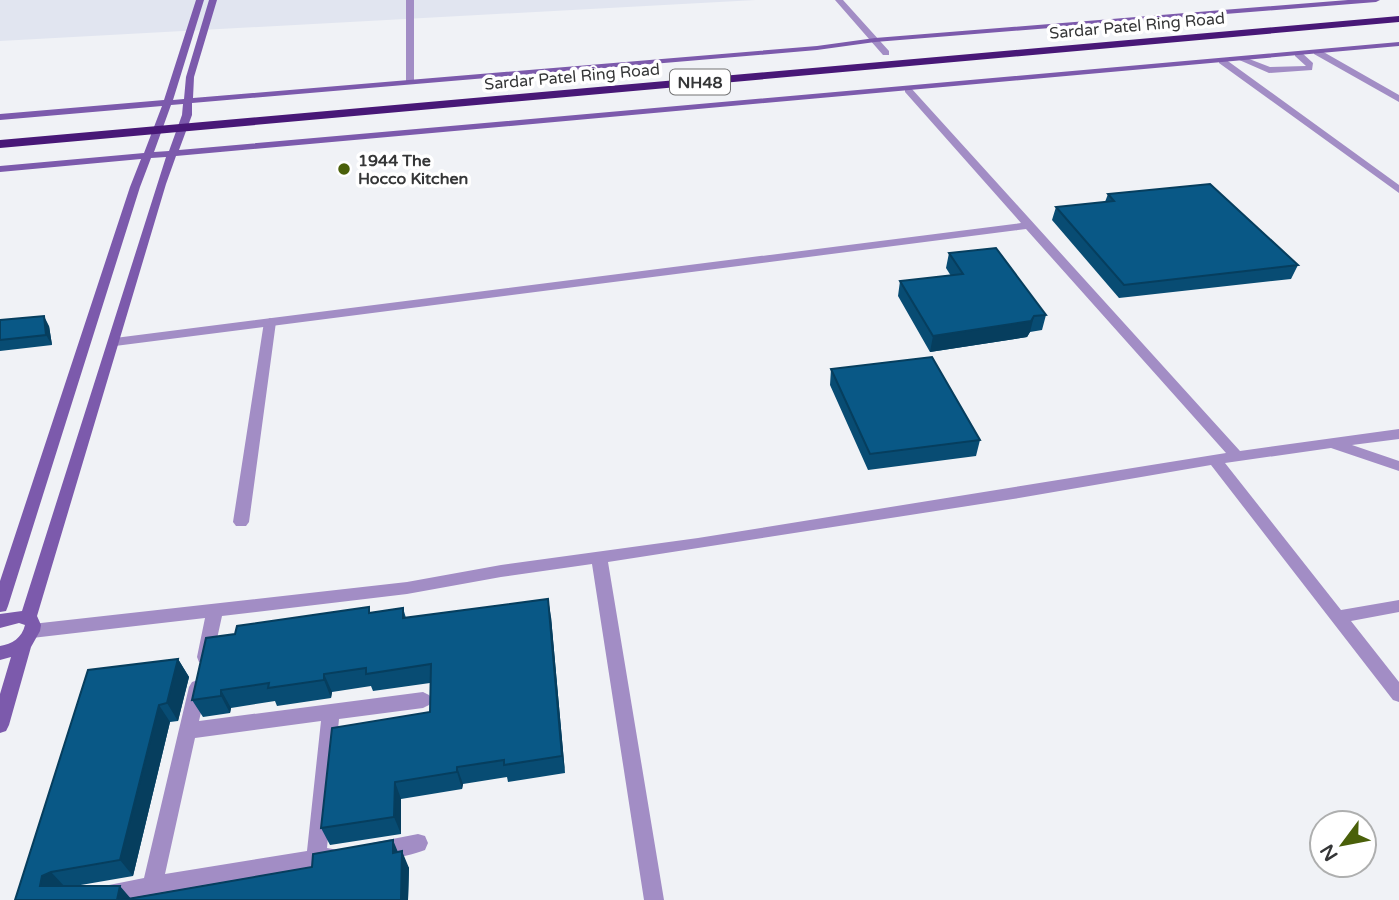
<svg xmlns="http://www.w3.org/2000/svg" width="1399" height="900" font-family="'Varela Round',sans-serif">
	<style>
		.built { fill: #e1e5f0 }
		.lines { fill: none; stroke-linecap: round; stroke-linejoin: round }
		.lane { fill: #a28dc5; fill-rule: evenodd }
		.street { fill: #a28dc5; fill-rule: evenodd }
		.secondary { fill: #7c5aac; fill-rule: evenodd }
		.highway { fill: #481877; fill-rule: evenodd }
		.wall { fill: #084c73 }
		.shaded-wall { fill: #063e5e }
		.building { fill: #095886; stroke: #063e5e; stroke-width: 2 }
		.poi-dot { fill: #4a600a; stroke: #fff; stroke-width: 2.5 }
		.labels { text-anchor: middle; stroke-width: 7; stroke-linejoin: round; paint-order: stroke }
		.far-street-label { font-size: 16px; fill: #353637; stroke: #fff }
		.shield { fill: #fff; stroke: #727273; stroke-width: 2 }
		.shield-label { font-size: 16px; font-weight: bold; fill: #353637 }
		.far-poi-label { font-size: 16px; font-weight: bold; fill: #353637; stroke: #fff; text-anchor: start }
	</style>
	<rect width="100%" height="100%" fill="#f0f2f6"/>
	<!-- built -->
	<path class="built" d="M0,0H756L0,41Z"/>
	<g class="lines">
		<!-- lane -->
		<path class="lane" d="M835,0H843L889,51V55H883Z
			M1295,52H1301L1313,63L1312,70L1269,73L1237,59L1244,57L1270,67L1306,66L1295,56Z
			M270,318L276,322L249,522L246,526H236L233,522L264,322Z"/>
		<!-- street -->
		<path class="street" d="M406,0H414V81L410,84L406,81Z
			M1314,50H1320L1399,95V102L1314,54Z
			M1219,59H1225L1399,185V193L1219,63Z
			M908,87L911,88L1240,451L1399,429V439L1352,445L1399,461V471L1331,448L1225,463L1341,610L1399,600V612L1351,621L1399,682V702L1393,700L1211,465L1013,499L608,562L664,900H644L592,564L501,577L407,594L222,616L213,657L211,662L205,664L199,662L197,657L205,618L32,638L26,636L24,631L26,626L32,624L407,582L501,565L698,538L1226,453L1026,229L115,346L109,342L115,338L1021,223L905,92V88Z
			M198,680L204,682L207,687L199,721L423,692L429,695L432,700L429,705L423,708L339,719L327,848L338,850L341,857L338,864L316,870L131,900H98L96,894L99,887L144,878L189,687L192,682ZM321,721L307,851L165,874L195,738Z
			M418,834L425,836L428,843L425,850C411,855 386,862 372,857L369,850L372,843Z"/>
		<!-- secondary -->
		<path class="secondary" d="M196,0H204L173,100L184,99L186,77L209,0H217L194,77L193,98L817,46L875,38L1348,0H1380L1376,2L875,42L817,50L192,103V115L179,150L1399,42V46L176,156L166,184L37,616L41,625L40,631L31,647L9,725L6,731L0,733V694L11,657L0,660V646C12,644 22,638 25,625L19,623L0,628V614L22,611L166,157L151,158L140,187L8,606L6,611L0,612V581L130,187L141,159L0,172V166L144,153L162,106L0,120V114L164,100ZM183,104L182,115L169,151L154,152L171,105Z"/>
		<!-- highway -->
		<path class="highway" d="M1399,16V22L0,148V140Z"/>
	</g>
	<!-- wall -->
	<path class="wall" d="M1108,194L1298,265L1291,279L1119,298L1052,220L1056,207L1105,202Z
		M949,253L1046,315L1042,330L1030,332L1027,337L930,352L898,296L900,281L951,276L946,268Z
		M0,320L49,326L52,345L0,351Z
		M831,369L980,440L976,456L868,470L830,385Z
		M403,608L406,618L551,617L565,773L508,782L507,777L463,784L462,789L401,799V834L330,845L321,828L430,712V683L373,691L371,686L332,692L331,698L277,706L275,701L231,708L230,713L203,717L192,700L371,613Z
		M178,659L189,677L178,721L170,722L133,876L75,886L131,898L398,852L409,868L408,900H15Z"/>
	<!-- shaded-wall -->
	<path class="shaded-wall" d="M44,316L49,326L52,345L46,335Z
		M1034,316L1030,332L1027,337L930,352L933,336Z
		M548,599L551,617L565,773L562,756Z
		M178,659L189,677L178,721L167,703Z
		M324,674L332,692L331,698L324,680Z
		M221,690L231,708L230,713L221,696Z
		M159,705L170,722L133,876L120,860Z
		M457,767L463,784L462,789L457,772Z
		M395,782L401,799V834L394,817Z
		M393,840L400,857L393,853Z
		M402,851L409,868L408,900H401Z
		M51,872L66,888L40,886L42,876Z
		M120,886L132,900H117Z"/>
	<!-- building -->
	<path class="building" d="M1210,184L1298,265L1124,285L1056,207L1114,201L1108,194Z
		M996,248L1046,315L1034,316L1031,321L933,336L900,281L963,274L949,253Z
		M44,316L46,335L0,340V320Z
		M932,357L980,440L870,454L831,369Z
		M548,599L562,756L504,765V760L457,767V772L395,782L394,817L321,828L332,728L430,712L431,664L366,674V668L324,674V680L268,688L269,683L221,690V696L192,700L206,638L235,634L237,626L369,607V613L403,608V618Z
		M178,659L167,703L159,705L120,860L51,872L42,876L40,886H120L117,900H15L88,670Z
		M393,840V853L402,851L401,900H122L312,867L313,854Z"/>
	<!-- markers -->
	<circle class="poi-dot" cx="344" cy="169" r="7"/>
	<g class="labels">
		<!-- far-street labels -->
		<g class="far-street-label">
			<text transform="translate(1137 25) rotate(-5)" y="6">Sardar Patel Ring Road</text>
			<text transform="translate(572 76) rotate(-5)" y="6">Sardar Patel Ring Road</text>
		</g>
		<!-- shield labels -->
		<rect class="shield" x="670" y="69.5" width="60" height="25" rx="5"/>
		<g class="shield-label">
			<text x="700" y="88">NH48</text>
		</g>
		<!-- far-poi labels -->
		<g class="far-poi-label">
			<text x="358" y="166">1944 The<tspan x="358" dy="18">Hocco Kitchen</tspan></text>
		</g>
	</g>
	<!-- north arrow -->
	<g transform="translate(1343 844) rotate(238)"><circle r="33" fill="#ffffff" stroke="#aeafaf" stroke-width="2"/>
	<path d="M0-5L12 26L0 18L-12 26Z" fill="#4a600a"/>
	<text y="-10" font-size="19" font-weight="bold" text-anchor="middle" fill="#353637">N</text>
	</g>
</svg>
